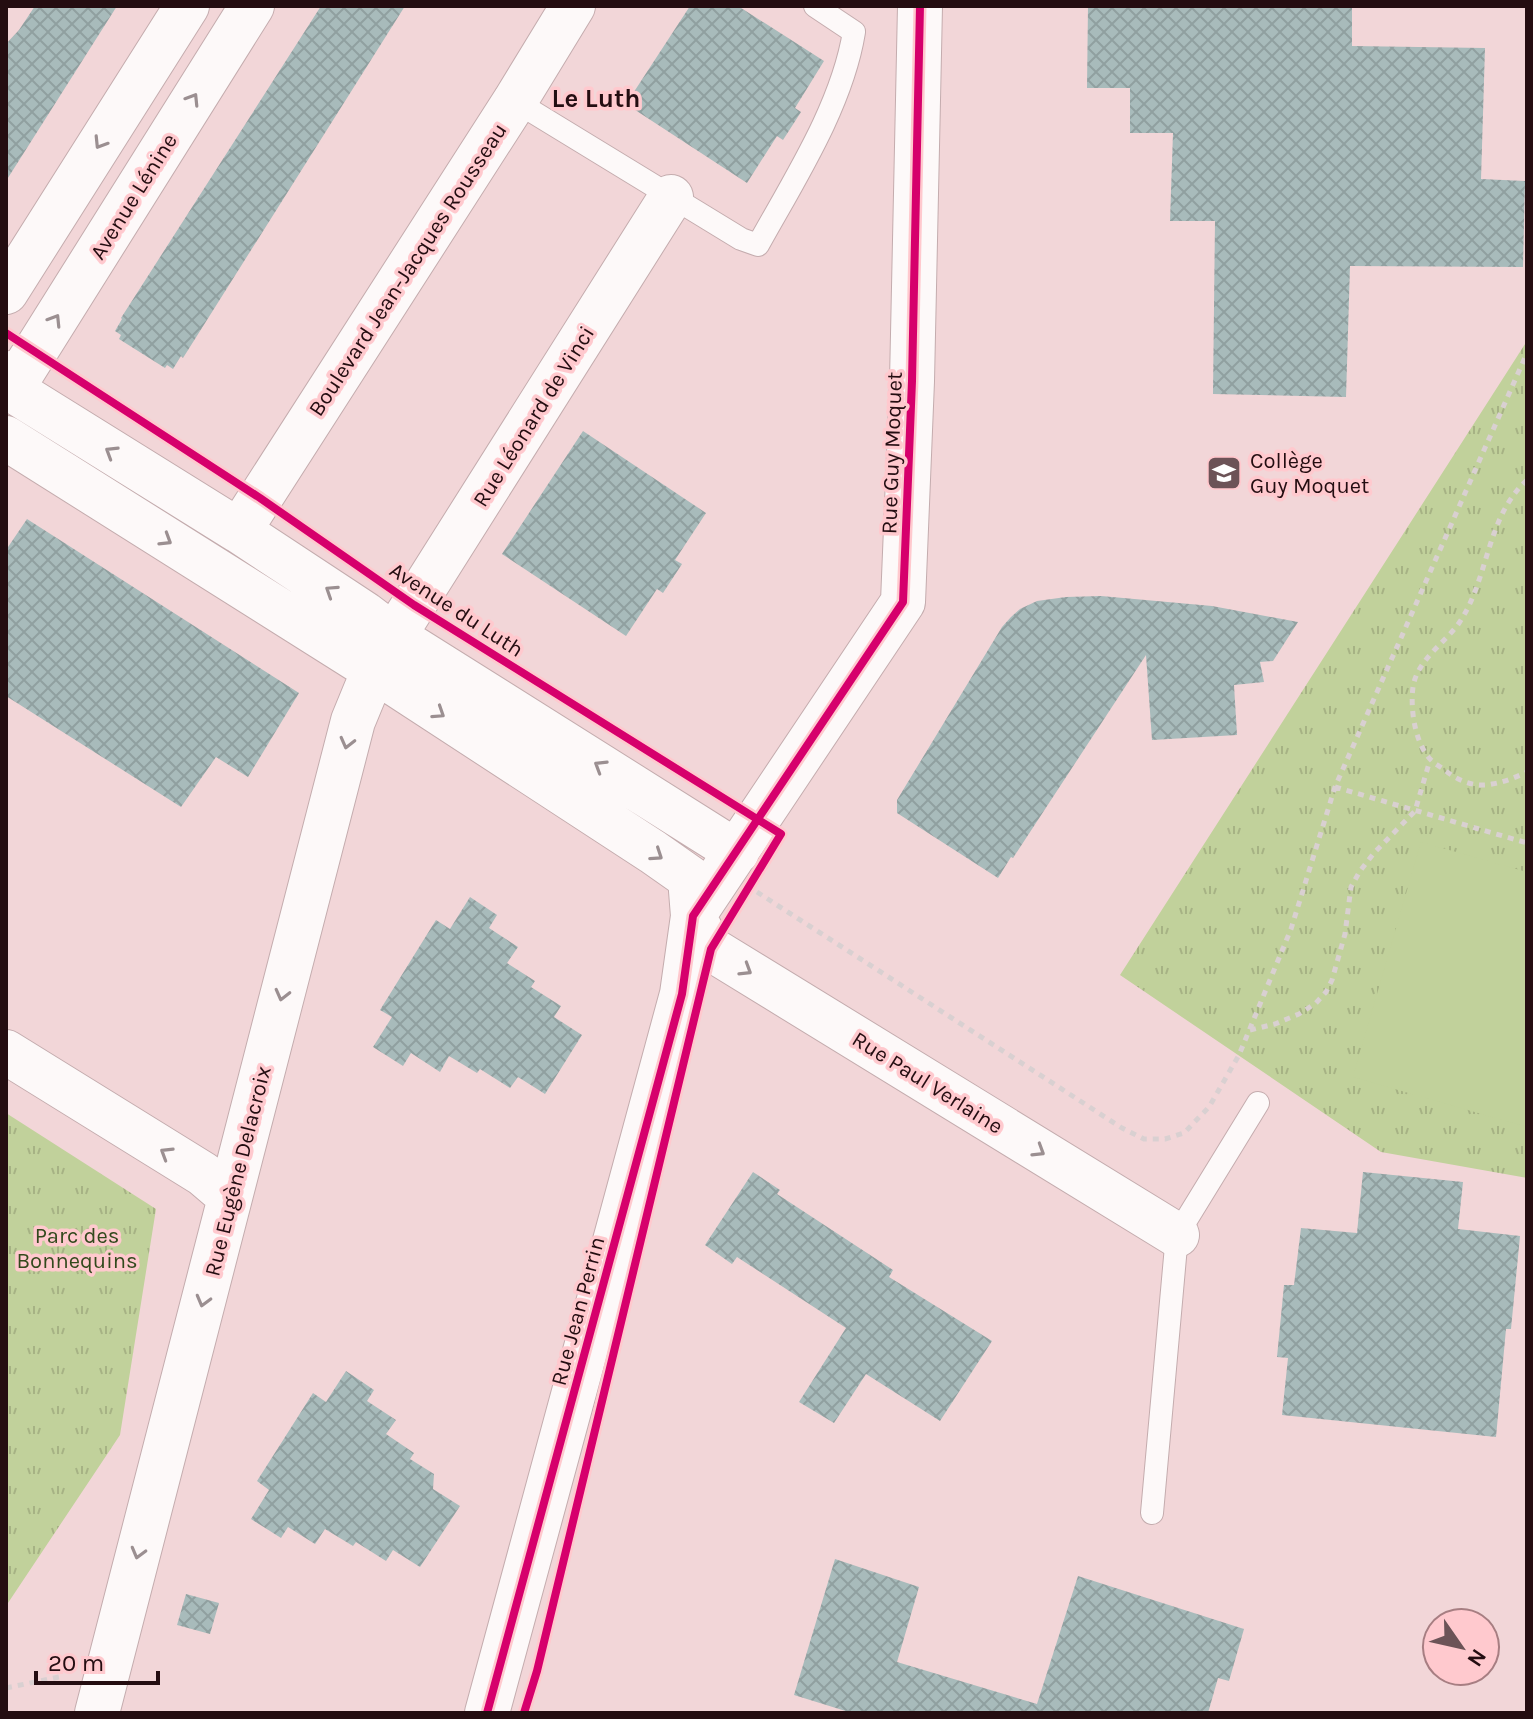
<svg xmlns="http://www.w3.org/2000/svg" width="1533" height="1719" font-family="Karla,sans-serif">
	<style>
		.park { fill: url(#park-tufts) }
		.garden { fill: #c1d19b }
		.building { fill: url(#building-cross-hatch) }
		.lines { fill: none; stroke-linecap: round; stroke-linejoin: round }
		.service-casing { stroke: #c4acae; stroke-width: 24 }
		.minor-casing { stroke: #c4acae; stroke-width: 46 }
		.path { stroke: #d9d0d1; stroke-width: 5; stroke-dasharray: 6 6; stroke-linecap: butt }
		.service { stroke: #fdf9f9; stroke-width: 22 }
		.minor { stroke: #fdf9f9; stroke-width: 44 }
		.cycleway-casing { stroke: #ffc9ce; stroke-width: 13 }
		.cycleway { stroke: #d6006c; stroke-width: 8 }
		.oneway { stroke: #9b8f91 }
		.labels { text-anchor: middle; stroke-width: 7; stroke-linejoin: round; paint-order: stroke }
		.street-label { font-size: 22px; fill: #240d11; stroke: #ffc9ce }
		.poi-label { font-size: 22px; fill: #240d11; stroke: #ffc9ce; text-anchor: start }
		.park-label { font-size: 22px; fill: #32491c; stroke: #ffc9ce }
		.quarter-label { font-size: 26px; font-weight: bold; fill: #240d11; stroke: #ffc9ce }
	</style>
	<defs>
		<pattern id="park-tufts" width="24" height="20" patternUnits="userSpaceOnUse" patternTransform="scale(2)"><rect width="24" height="20" fill="#c1d19b"/><path d="M3 7l-1-3M5 7V3M7 7l1-3M15 17l-1-3M17 17v-4M19 17l1-3" fill="none" stroke="#a6b284"/></pattern>
		<pattern id="building-cross-hatch" width="8" height="8" patternUnits="userSpaceOnUse" patternTransform="scale(2)"><rect width="8" height="8" fill="#a8bbbb"/><path d="M0 0l8 8M0 8l8-8" fill="none" stroke="#90a0a0"/></pattern>
	</defs>
	<rect width="100%" height="100%" fill="#f2d6d8"/>
	<!-- park -->
	<path class="park" d="M1527,341V1178L1381,1152L1120,975Z
		M6,1113L156,1209L120,1435L6,1606Z"/>
	<!-- garden -->
	<path class="garden" d="M1421,842L1527,872V1127L1353,1077Z"/>
	<!-- building -->
	<path class="building" d="M35,6H117L6,181V44L19,30Z
		M321,6H405L183,358L181,356L173,369L167,365L165,368L119,339L121,335L115,331L122,319L121,318Z
		M690,6H738L824,61L795,108L801,112L783,140L777,136L747,183L626,104Z
		M1088,6H1352V46L1485,48L1481,179L1525,181L1523,267L1350,266L1346,397L1213,394L1215,221H1170L1173,133H1130V88H1087Z
		M583,431L706,513L675,560L682,564L663,593L657,589L626,636L502,554Z
		M27,519L299,693L248,777L216,757L181,807L6,696V550Z
		M1101,596L1212,606L1298,622L1273,661L1260,662L1264,682L1234,685L1237,735L1152,740L1146,655L1013,858L1011,857L998,878L897,813V800L1002,627L1011,617L1020,609L1037,601L1066,597Z
		M470,897L497,915L489,928L518,947L507,963L535,981L531,987L561,1006L554,1017L582,1035L545,1094L518,1077L510,1088L480,1069L477,1073L449,1056L440,1072L411,1053L403,1066L373,1047L392,1017L380,1010L436,920L450,929Z
		M753,1172L780,1190L777,1194L893,1270L889,1277L992,1341L940,1421L866,1374L834,1423L799,1402L846,1328L737,1257L732,1264L705,1245Z
		M1363,1172L1463,1182L1458,1229L1520,1236L1511,1329H1506L1496,1437L1282,1415L1288,1358L1277,1357L1284,1285H1294L1301,1228L1357,1233Z
		M346,1371L374,1390L367,1401L396,1420L386,1434L414,1453L410,1459L434,1474L433,1489L460,1506L420,1567L393,1550L386,1561L356,1542L353,1546L325,1529L315,1544L288,1527L281,1538L251,1519L269,1490L257,1481L313,1393L326,1402Z
		M835,1559L919,1587L897,1662L1037,1704L1078,1576L1244,1629L1229,1681L1218,1678L1208,1713H852L794,1695Z
		M186,1594L219,1603L210,1634L177,1625Z"/>
	<g class="lines">
		<!-- service casing -->
		<g class="service-casing">
			<path id="service" d="M515,101L741,239L758,245C794,180 842,106 854,32L815,6
				M1152,1513L1177,1235L1258,1103"/>
		</g>
		<!-- minor casing -->
		<g class="minor-casing">
			<path id="minor" d="M6,292L187,6
				M6,374L23,371L252,6
				M6,386L239,531L365,614L394,636L737,852
				M6,438L374,670L653,852L690,878L693,916L711,949L1177,1235
				M239,531L515,101L573,6
				M6,1052L203,1174L230,1197
				M97,1713L353,721L374,670L394,636L671,197
				M487,1713L682,994L693,916L903,602L912,381L920,6"/>
		</g>
		<!-- path -->
		<path class="path" d="M1527,480C1486,517 1489,579 1459,623C1445,643 1417,660 1413,687C1410,709 1415,745 1432,761C1435,764 1439,766 1442,768C1456,780 1474,788 1492,784C1505,782 1516,777 1527,772
			M1335,787L1527,843
			M757,892L1122,1128L1144,1139H1165L1184,1133L1209,1107L1239,1055L1291,929L1335,787L1527,353
			M1250,1030L1275,1024L1299,1014L1316,1003L1326,992L1332,980L1345,934L1351,887L1360,871L1374,853L1415,811L1430,760
			M6,1688L64,1676"/>
		<!-- service -->
		<use href="#service" class="service"/>
		<!-- minor -->
		<use href="#minor" class="minor"/>
		<!-- cycleway casing -->
		<g class="cycleway-casing">
			<path id="cycleway" d="M6,333L260,498L414,605L781,834L711,949L537,1671L524,1713
				M487,1713L682,994L693,916L903,602L912,381L920,6"/>
		</g>
		<!-- cycleway -->
		<use href="#cycleway" class="cycleway"/>
	</g>
	<!-- one-way arrows -->
	<defs><path id="oneway-chevron" d="M-2-3.5L2.5 0L-2 3.5" fill="none" stroke-width="1.6" stroke-linecap="round" stroke-linejoin="round" transform="scale(2)"/></defs>
	<g class="oneway">
		<use href="#oneway-chevron" transform="translate(193 99) rotate(-58)"/>
		<use href="#oneway-chevron" transform="translate(100 143) rotate(122)"/>
		<use href="#oneway-chevron" transform="translate(55 320) rotate(-58)"/>
		<use href="#oneway-chevron" transform="translate(111 452) rotate(-148)"/>
		<use href="#oneway-chevron" transform="translate(166 540) rotate(32)"/>
		<use href="#oneway-chevron" transform="translate(331 591) rotate(-147)"/>
		<use href="#oneway-chevron" transform="translate(439 713) rotate(33)"/>
		<use href="#oneway-chevron" transform="translate(347 743) rotate(104)"/>
		<use href="#oneway-chevron" transform="translate(600 766) rotate(-148)"/>
		<use href="#oneway-chevron" transform="translate(657 855) rotate(34)"/>
		<use href="#oneway-chevron" transform="translate(746 970) rotate(32)"/>
		<use href="#oneway-chevron" transform="translate(282 995) rotate(104)"/>
		<use href="#oneway-chevron" transform="translate(1039 1151) rotate(32)"/>
		<use href="#oneway-chevron" transform="translate(166 1153) rotate(-148)"/>
		<use href="#oneway-chevron" transform="translate(203 1301) rotate(105)"/>
		<use href="#oneway-chevron" transform="translate(138 1553) rotate(105)"/>
	</g>
	<!-- icons -->
	<defs>
		<g id="school-square" transform="scale(1.8)"><rect x="-9" y="-9" width="18" height="18" rx="4" fill="#6c5357" stroke="#ffc9ce"/><path d="M0-5L7-2L0 1L-7-2ZM-4 1L0 2.5L4 1V4Q0 6-4 4Z" fill="#fff"/></g>
	</defs>
	<g fill-rule="evenodd">
		<use href="#school-square" x="1224" y="473"/>
	</g>
	<g class="labels">
		<!-- street labels -->
		<g class="street-label">
			<text transform="translate(133 196) rotate(-58)" y="8">Avenue Lénine</text>
			<text transform="translate(407 269) rotate(-57)" y="8">Boulevard Jean-Jacques Rousseau</text>
			<text transform="translate(533 416) rotate(-58)" y="8">Rue Léonard de Vinci</text>
			<text transform="translate(891 453) rotate(-88)" y="8">Rue Guy Moquet</text>
			<text transform="translate(457 609) rotate(33)" y="8">Avenue du Luth</text>
			<text transform="translate(928 1082) rotate(32)" y="8">Rue Paul Verlaine</text>
			<text transform="translate(237 1171) rotate(-76)" y="8">Rue Eugène Delacroix</text>
			<text transform="translate(577 1311) rotate(-75)" y="8">Rue Jean Perrin</text>
		</g>
		<!-- poi labels -->
		<g class="poi-label">
			<text x="1250" y="468">Collège<tspan x="1250" dy="25">Guy Moquet</tspan></text>
		</g>
		<!-- park labels -->
		<g class="park-label">
			<text x="77" y="1243">Parc des<tspan x="77" dy="25">Bonnequins</tspan></text>
		</g>
		<!-- quarter labels -->
		<g class="quarter-label">
			<text x="596" y="107">Le Luth</text>
		</g>
	</g>
	<!-- border -->
	<rect width="1533" height="1719" fill="none" stroke="#240d11" stroke-width="16"/>
	<!-- north arrow -->
	<g transform="translate(1461 1647) rotate(124)"><circle r="38" fill="#ffc9ce" stroke="#a77e82" stroke-width="2"/>
	<path d="M0-6L14 30L0 20L-14 30Z" fill="#6c5357"/>
	<text y="-12" font-size="22" font-weight="bold" text-anchor="middle" fill="#240d11">N</text>
	</g>
	<!-- scale -->
	<path d="M36 1671v12h122v-12" fill="none" stroke="#240d11" stroke-width="4"/>
	<text x="48" y="1671" font-size="24" fill="#240d11" stroke="#ffc9ce" stroke-width="6" paint-order="stroke">20 m</text>
</svg>
